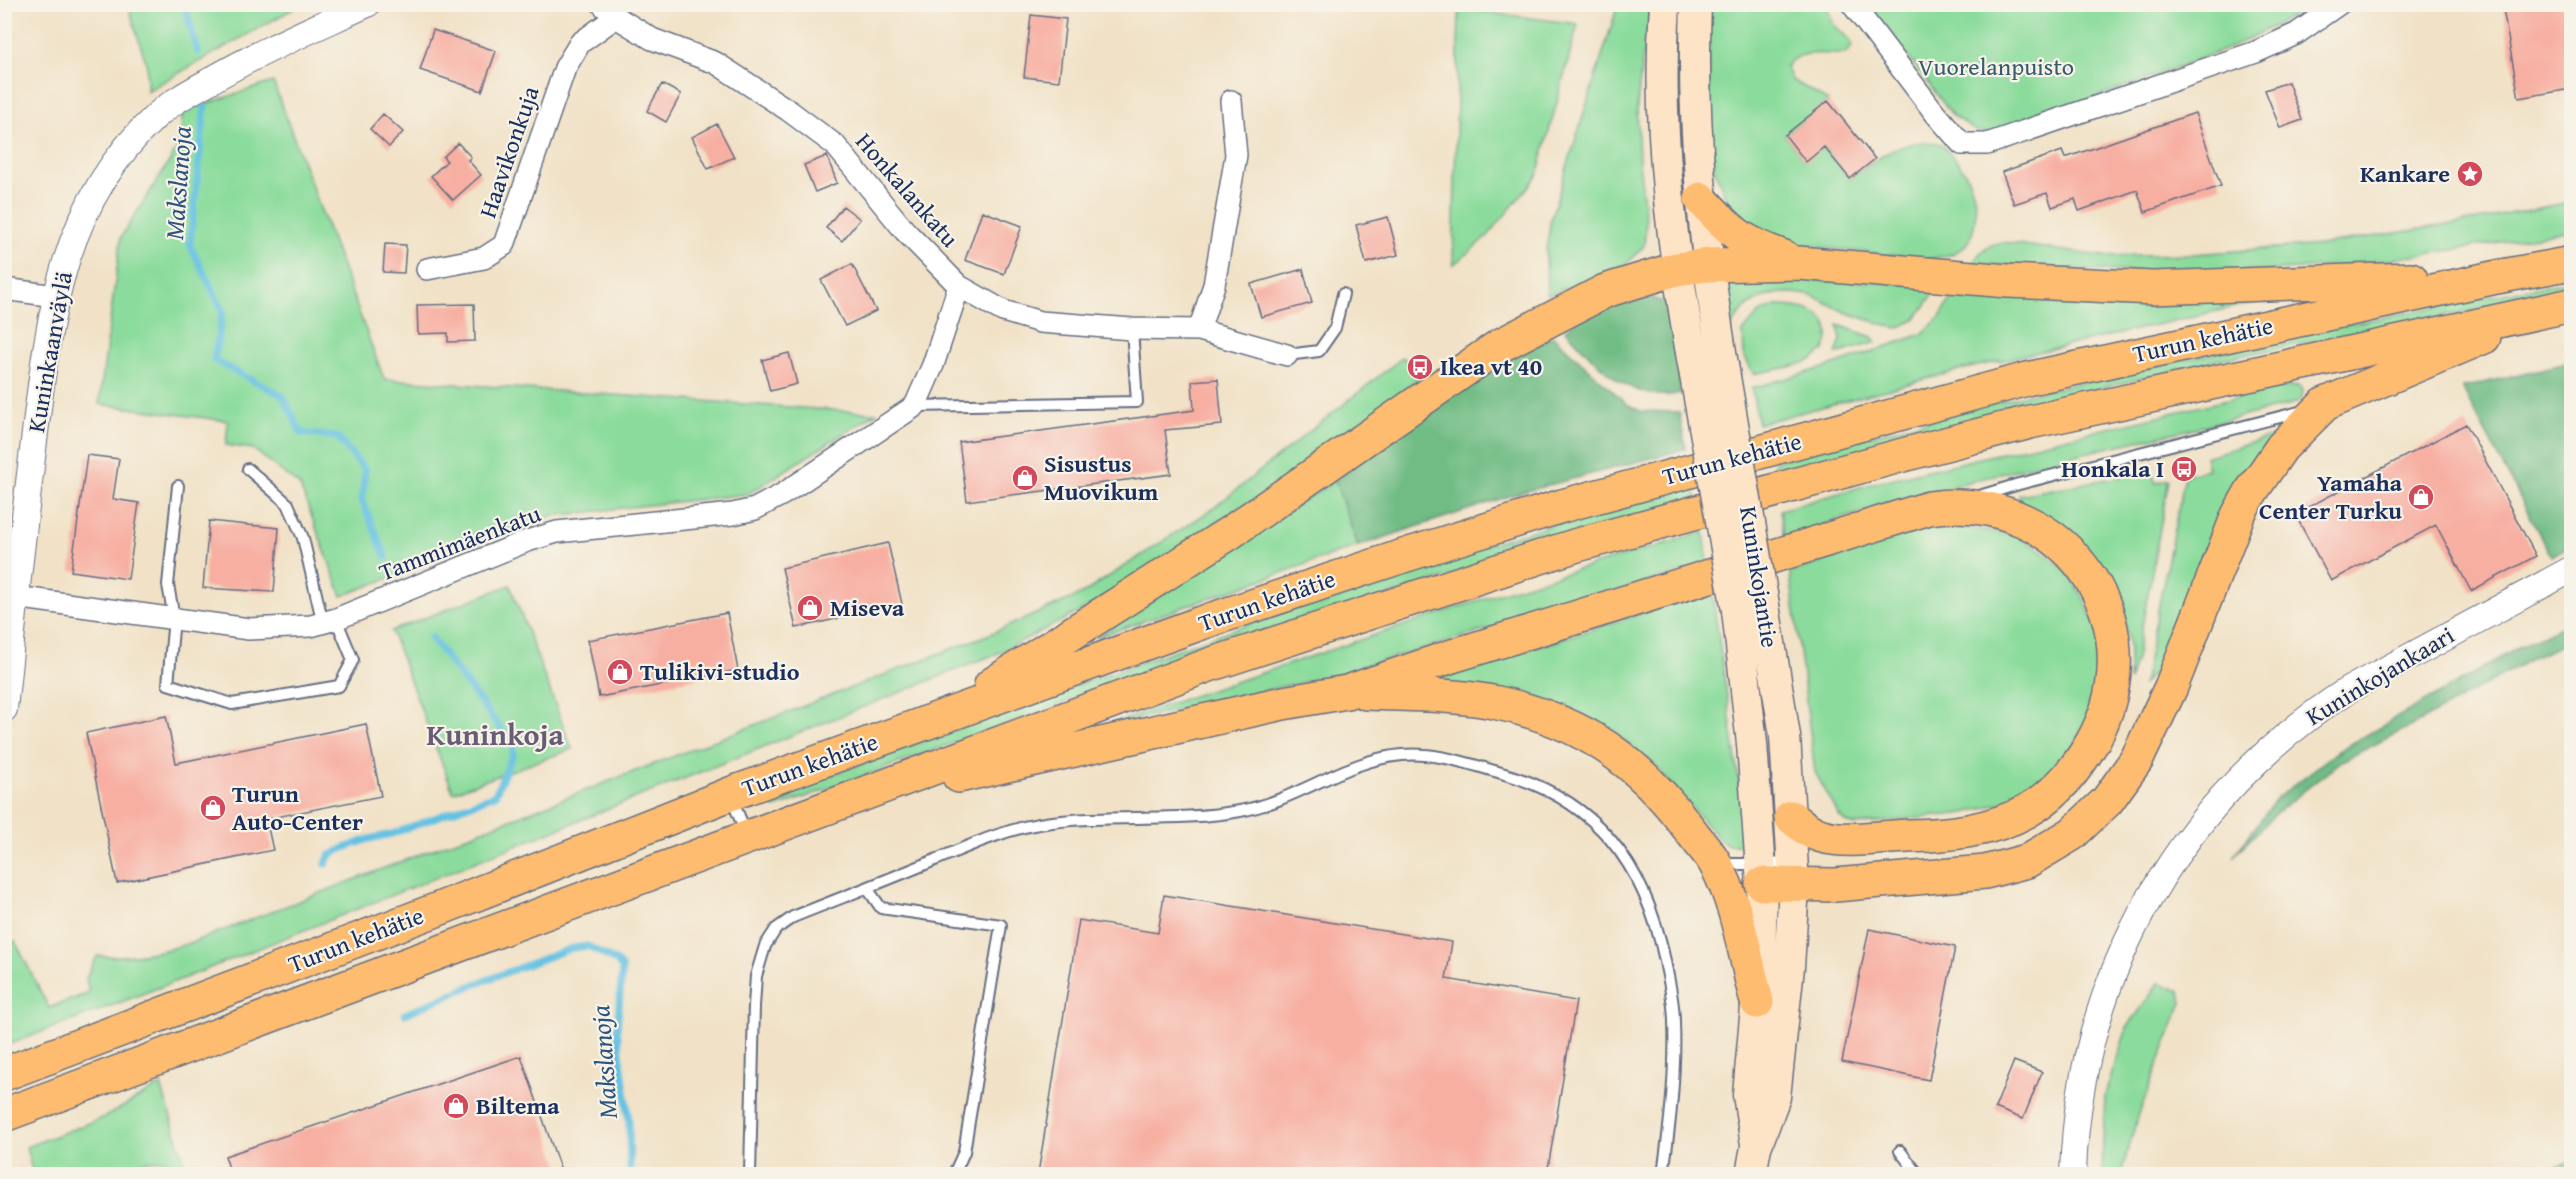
<svg xmlns="http://www.w3.org/2000/svg" width="2576" height="1179" font-family="'Gentium Book Plus',serif">
	<style>
		.green { fill: #8bdc9c; stroke: #53867d; stroke-width: 1.5 }
		.forest { fill: #70bc84; stroke: #467671; stroke-width: 1.5 }
		.lines { fill: none; stroke-linecap: round; stroke-linejoin: round }
		.stream { stroke: #64c1e2; stroke-width: 7 }
		.building { fill: #f7afa2 }
		.service-casing { stroke: #666e83; stroke-width: 14 }
		.minor-casing { stroke: #666e83; stroke-width: 24 }
		.tertiary-casing { stroke: #666e83; stroke-width: 28 }
		.secondary-casing { stroke: #666e83; stroke-width: 33 }
		.trunk-casing { stroke: #666e83; stroke-width: 36 }
		.service { stroke: #fff; stroke-width: 10 }
		.minor { stroke: #fff; stroke-width: 21 }
		.tertiary { stroke: #fff; stroke-width: 26 }
		.secondary { stroke: #fee4c6; stroke-width: 30 }
		.trunk { stroke: #fdbc70; stroke-width: 33 }
		.secondary-bridge-casing { stroke: #666e83; stroke-width: 33; stroke-linecap: butt }
		.secondary-bridge { stroke: #fee4c6; stroke-width: 30 }
		.labels { text-anchor: middle; stroke-width: 4.5; stroke-linejoin: round; paint-order: stroke }
		.park-label { font-size: 24px; fill: #375a6e; stroke: #f7f3e8 }
		.street-label { font-size: 24px; fill: #1b2f5e; stroke: #f7f3e8 }
		.poi-label { font-size: 24px; font-weight: bold; fill: #1b2f5e; stroke: #f7f3e8; text-anchor: start }
		.water-label { font-size: 26px; font-style: italic; fill: #2d547f; stroke: #f7f3e8 }
		.district-label { font-size: 30px; font-weight: bold; fill: #685c76; stroke: #f7f3e8 }
	</style>
	<rect width="100%" height="100%" fill="#f7f3e8"/>
	<filter id="ink" filterUnits="userSpaceOnUse"><feTurbulence type="fractalNoise" baseFrequency=".0167" numOctaves="2"/><feDisplacementMap in="SourceGraphic" scale="12" xChannelSelector="R" yChannelSelector="G"/><feConvolveMatrix kernelMatrix="1 2 1 2 8 2 1 2 1" color-interpolation-filters="sRGB"/></filter>
	<filter id="wash" filterUnits="userSpaceOnUse"><feTurbulence type="fractalNoise" baseFrequency=".008" numOctaves="4" result="noise"/><feDisplacementMap in="SourceGraphic" scale="24" xChannelSelector="R" yChannelSelector="G"/><feGaussianBlur stdDeviation="1.35" result="paint"/><feColorMatrix in="noise" values="0 0 0 0 0 0 0 0 0 0 0 0 0 0 0 0 0 1.4 0 .05"/><feComposite in="paint" operator="in"/></filter>
	<g filter="url(#wash)">
		<rect width="100%" height="100%" fill="#f1e2c7"/>
		<!-- green -->
		<path class="green" d="M128,5V4L300,5L147,91V66Z
			M1618,5H1652L1641,68L1637,107L1639,162L1646,221L1644,246L1623,267L1547,295L1546,251L1551,218Z
			M1708,5H1826L1834,25L1851,41L1852,46L1845,54C1825,54 1798,49 1786,66L1792,80L1828,101L1785,135L1806,161L1824,147L1850,179C1871,163 1890,147 1917,143C1923,142 1935,142 1940,144C1944,146 1948,151 1950,154C1972,174 1983,209 1970,238C1963,254 1943,257 1927,259L1781,243L1737,215L1726,199L1715,170L1710,147Z
			M1869,5H2315L2232,47L1998,134L1976,131L1953,116Z
			M1459,9L1578,24L1537,176L1487,237L1453,265Z
			M273,82L384,379L876,413L748,494L551,516L342,596L300,486L253,449L226,445L228,421L99,404L121,237L179,146L183,111Z
			M2571,202V230C2480,246 2389,262 2297,269C2189,277 2081,270 1973,264C1980,250 1987,245 2003,242L2101,256L2193,254L2321,245L2489,218Z
			M1749,277L1940,285L1915,320L1898,328C1879,323 1859,318 1841,310C1830,305 1820,298 1808,295C1771,288 1744,299 1728,332L1724,284Z
			M2571,281V292L2217,360L2026,406L1776,474L1774,461L2025,395L2348,324Z
			M1958,288L2269,299L1960,370L1758,424L1752,388L1834,365L1922,334L1940,317Z
			M1776,306C1797,306 1831,309 1828,338C1827,346 1823,353 1816,357C1802,367 1770,370 1753,374L1744,355L1743,332L1759,313Z
			M1838,325L1872,337L1876,342L1836,354L1841,340Z
			M1403,357L1419,377L1341,443L1087,608L996,654L187,977L5,1046V943L15,941L49,1008L89,993L86,978L97,956C131,958 160,953 193,942L990,634L1082,594L1211,510Z
			M2287,386H2300L2303,390L2302,398L2298,402C2219,424 2139,440 2059,459C1966,481 1875,507 1784,537L1780,510L1878,482Z
			M2280,434L2218,529L2160,666L2143,684L2185,475L2208,469L2205,457Z
			M2152,471L2155,483L2169,479L2136,659L2129,681V649L2125,619L2111,589L2021,506L2019,495Z
			M1335,480L1358,546L1095,638Z
			M1694,484L1697,498L1162,667L778,807L774,808L770,804L772,796L775,795C1079,686 1382,568 1694,484Z
			M1965,528L2015,535L2042,550L2070,575L2084,599L2097,630L2102,663L2097,700L2068,756L2026,796L1965,813L1853,825L1845,822L1839,815L1815,772L1790,573L1878,542L1926,529Z
			M1704,532L1708,564L1335,675L1101,727L1509,590Z
			M510,585L572,749L453,792L391,631Z
			M1712,591L1748,845H1729L1720,840L1653,763L1620,738L1432,680Z
			M2159,983L2180,991L2182,1002L2136,1122L2121,1174H2102L2105,1095L2127,1028Z
			M161,1085L188,1174L172,1163L162,1160L147,1161L93,1174H33L26,1147L105,1117Z"/>
		<!-- forest -->
		<path class="forest" d="M1652,298L1664,302L1674,322L1680,393C1631,406 1594,361 1565,329C1595,308 1615,300 1652,298Z
			M1553,336L1627,404L1640,411L1679,412L1686,449L1519,493L1358,546L1335,480L1490,367Z
			M2571,362V545L2551,556L2462,388Z
			M2571,622V640L2529,660L2419,722L2342,761L2277,812L2233,857L2277,798L2337,752L2525,644Z
			M2571,1161V1174H2531Z"/>
		<g class="lines">
			<!-- stream -->
			<path class="stream" d="M184,4L198,52
				M205,107L190,245L223,311L214,360L283,396L301,433L337,437L365,470L362,501L386,557
				M326,864L329,856L344,848L369,839L392,834L495,795L513,754V745L431,637
				M405,1014L473,985L572,948L588,946L617,962L622,968L617,1030L629,1121L630,1174"/>
		</g>
		<g id="blocks">
			<!-- building -->
			<path class="building" d="M2502,4H2571V89L2519,98Z
				M1031,15L1066,19L1059,81L1024,77Z
				M433,30L496,51L482,91L420,70Z
				M2288,82L2302,120L2280,128L2265,90Z
				M662,84L681,94L666,122L647,111Z
				M1828,101L1875,159L1850,179L1824,147L1806,162L1785,135Z
				M2195,113L2221,186L2145,212L2137,190L2079,211L2075,199L2052,207L2047,193L2014,204L2002,172L2062,151L2065,158Z
				M383,114L403,132L389,147L370,129Z
				M717,124L734,157L708,169L692,137Z
				M458,143L471,157L468,160L481,175L453,200L431,176L447,161L443,157Z
				M827,156L837,183L815,192L804,165Z
				M843,206L860,219L842,241L826,228Z
				M982,211L1022,226L1004,274L965,260Z
				M1388,217L1398,255L1366,263L1356,225Z
				M385,244L406,245L404,273L383,272Z
				M852,264L876,311L845,326L821,280Z
				M1303,269L1312,303L1261,317L1251,284Z
				M474,304L475,341L448,342V333L418,334L417,305Z
				M789,353L797,384L770,391L762,360Z
				M1218,379L1222,425L1165,430L1171,474L967,501L959,442L1194,410L1192,381Z
				M2466,424L2536,556L2471,591L2436,525L2331,581L2295,514Z
				M87,455L119,459L113,499L139,503L128,579L71,571Z
				M209,521L279,528L274,592L203,588Z
				M888,543L902,604L796,628L782,568Z
				M727,613L738,670L599,697L588,640Z
				M166,716L176,763L366,724L381,796L266,819L273,850L117,883L86,733Z
				M1164,895L1452,942L1446,979L1576,1001L1547,1174H1038L1079,920L1158,933Z
				M1869,929L1955,947L1929,1080L1842,1062Z
				M521,1056L562,1174H231L225,1156Z
				M2014,1061L2042,1072L2023,1119L1995,1108Z"/>
		</g>
	</g>
	<g filter="url(#ink)">
		<use href="#blocks" fill-opacity="0" stroke="#666e83" stroke-width="1.5"/>
		<g class="lines">
			<!-- service casing -->
			<g class="service-casing">
				<path id="service" d="M1287,355L1319,351L1335,328L1343,294
					M915,406L1137,402L1132,329
					M248,469L288,504L303,538L323,624
					M178,486L168,585L174,618L168,684L232,704L339,686L353,660L336,619
					M1976,497L2019,484L2303,411
					M731,797L746,833
					M1721,864H1761L1792,861
					M867,888L881,908L1001,925L964,1152L954,1174
					M1900,1151L1918,1174
					M750,1174L754,1006L756,976L765,946L776,929L793,917C840,898 888,880 935,860C969,846 1003,830 1039,824C1106,813 1174,823 1240,811C1297,801 1344,760 1402,755C1435,752 1466,763 1498,772C1596,798 1645,864 1665,961C1669,982 1674,1001 1674,1022C1676,1073 1670,1124 1663,1174"/>
			</g>
			<!-- minor casing -->
			<g class="minor-casing">
				<path id="minor" d="M602,4L616,17L652,39L716,63L788,110L835,145L905,231L959,286L1003,311L1040,322L1132,329L1199,330L1287,355
					M1852,4L1935,113L1962,144H1987L2256,52L2296,34L2339,4
					M427,269L484,258L504,245L565,68L580,43L616,17
					M4,289L55,296
					M1199,330L1214,285L1236,155L1231,101
					M15,597L249,629L311,626L336,619L527,541L557,532L733,514L755,509L783,494L915,406L933,365L959,286"/>
			</g>
			<!-- tertiary casing -->
			<g class="tertiary-casing">
				<path id="tertiary" d="M4,709C12,628 21,547 31,466C47,338 54,210 155,117C171,102 190,92 208,82C259,52 313,29 367,4
					M2073,1174C2079,974 2180,799 2348,690L2572,569"/>
			</g>
			<!-- secondary casing -->
			<g class="secondary-casing">
				<path id="secondary" d="M1665,4C1656,132 1672,245 1694,370
					M1696,4C1691,126 1704,245 1723,365
					M1737,610L1752,744L1762,884L1760,962L1748,1095L1756,1144
					M1751,1174L1756,1147L1775,1097L1789,967L1794,886L1785,736L1764,605"/>
			</g>
			<!-- trunk casing -->
			<g class="trunk-casing">
				<path id="trunk" d="M1701,199C1732,233 1740,241 1784,257
					M991,685L1231,532L1499,346L1605,291L1676,269L1708,265L1799,263L2008,281L2153,288L2411,279
					M1366,693C1409,695 1455,694 1498,703C1583,721 1639,761 1690,830C1698,841 1708,851 1715,863C1738,904 1745,957 1757,1002
					M959,776L1283,703L1347,692L1452,656L1929,508C2071,488 2165,633 2085,754C2070,777 2052,797 2027,811C1991,831 1949,835 1908,836C1883,837 1845,843 1822,836C1810,833 1801,825 1791,817
					M1762,884L1835,885L1985,872L2027,861L2072,834L2107,801L2137,759L2171,687L2238,515L2251,492L2282,447L2325,404L2484,337
					M4,1074L436,910L730,794L1201,623L1400,557L1562,506L2027,379L2497,277L2572,263
					M4,1115L1209,665L1574,546L1899,456L2030,422L2572,305"/>
			</g>
			<!-- service -->
			<use href="#service" class="service"/>
			<!-- minor -->
			<use href="#minor" class="minor"/>
			<!-- tertiary -->
			<use href="#tertiary" class="tertiary"/>
			<!-- secondary -->
			<use href="#secondary" class="secondary"/>
			<!-- trunk -->
			<use href="#trunk" class="trunk"/>
			<!-- secondary-bridge casing -->
			<g class="secondary-bridge-casing">
				<path id="secondary-bridge" d="M1723,365L1764,605
					M1694,370L1737,610"/>
			</g>
			<!-- secondary-bridge -->
			<use href="#secondary-bridge" class="secondary-bridge"/>
		</g>
	</g>
	<!-- icons -->
	<defs>
		<g id="sight-disc" transform="scale(1.35)"><circle r="9.5" fill="#d1495b" stroke="#f7f3e8"/><path d="M0-6L1.8-2.2L6-1.7L2.9 1.2L3.7 5.4L0 3.3L-3.7 5.4L-2.9 1.2L-6-1.7L-1.8-2.2Z" fill="#fff"/></g>
		<g id="bus-disc" transform="scale(1.35)"><circle r="9.5" fill="#d1495b" stroke="#f7f3e8"/><path d="M-5-6H5V4H4V6H2V4H-2V6H-4V4H-5ZM-3.5-4V0h7V-4ZM-3.5 1.2v1.5H-2V1.2ZM2 1.2v1.5H3.5V1.2Z" fill="#fff"/></g>
		<g id="shop-disc" transform="scale(1.35)"><circle r="9.5" fill="#d1495b" stroke="#f7f3e8"/><path d="M-5-2.5h2.3a2.7 3.5 0 0 1 5.4 0H5L5.5 6h-11ZM-1.5-2.5h3a1.5 2.3 0 0 0-3 0Z" fill="#fff"/></g>
	</defs>
	<g fill-rule="evenodd">
		<use href="#sight-disc" x="2470" y="174"/>
		<use href="#bus-disc" x="1420" y="367"/>
		<use href="#bus-disc" x="2184" y="469"/>
		<use href="#shop-disc" x="1025" y="478"/>
		<use href="#shop-disc" x="2421" y="497"/>
		<use href="#shop-disc" x="810" y="608"/>
		<use href="#shop-disc" x="620" y="672"/>
		<use href="#shop-disc" x="213" y="808"/>
		<use href="#shop-disc" x="456" y="1106"/>
	</g>
	<g class="labels">
		<!-- park labels -->
		<g class="park-label">
			<text x="1996" y="75">Vuorelanpuisto</text>
		</g>
		<!-- street labels -->
		<g class="street-label">
			<text transform="translate(509 152) rotate(-71)" y="8">Haavikonkuja</text>
			<text transform="translate(907 190) rotate(49)" y="8">Honkalankatu</text>
			<text transform="translate(2203 340) rotate(-12)" y="8">Turun kehätie</text>
			<text transform="translate(50 352) rotate(-80)" y="8">Kuninkaanväylä</text>
			<text transform="translate(1732 459) rotate(-15)" y="8">Turun kehätie</text>
			<text transform="translate(460 543) rotate(-21)" y="8">Tammimäenkatu</text>
			<text transform="translate(1759 577) rotate(81)" y="8">Kuninkojantie</text>
			<text transform="translate(1267 601) rotate(-19)" y="8">Turun kehätie</text>
			<text transform="translate(2380 676) rotate(-31)" y="8">Kuninkojankaari</text>
			<text transform="translate(810 765) rotate(-20)" y="8">Turun kehätie</text>
			<text transform="translate(356 940) rotate(-21)" y="8">Turun kehätie</text>
		</g>
		<!-- poi labels -->
		<g class="poi-label">
			<text x="2450" y="182" text-anchor="end">Kankare</text>
			<text x="1440" y="375">Ikea vt 40</text>
			<text x="1044" y="472">Sisustus<tspan x="1044" dy="28">Muovikum</tspan></text>
			<text x="2164" y="477" text-anchor="end">Honkala I</text>
			<text x="2402" y="491" text-anchor="end">Yamaha<tspan x="2402" dy="28">Center Turku</tspan></text>
			<text x="830" y="616">Miseva</text>
			<text x="640" y="680">Tulikivi-studio</text>
			<text x="232" y="802">Turun<tspan x="232" dy="28">Auto-Center</tspan></text>
			<text x="476" y="1114">Biltema</text>
		</g>
		<!-- water labels -->
		<g class="water-label">
			<text transform="translate(178 183) rotate(-86)" y="9">Makslanoja</text>
			<text transform="translate(604 1062) rotate(-94)" y="9">Makslanoja</text>
		</g>
		<!-- district labels -->
		<g class="district-label">
			<text x="495" y="745">Kuninkoja</text>
		</g>
	</g>
	<!-- margin -->
	<rect width="2576" height="1179" fill="none" stroke="#f7f3e8" stroke-width="24"/>
</svg>
